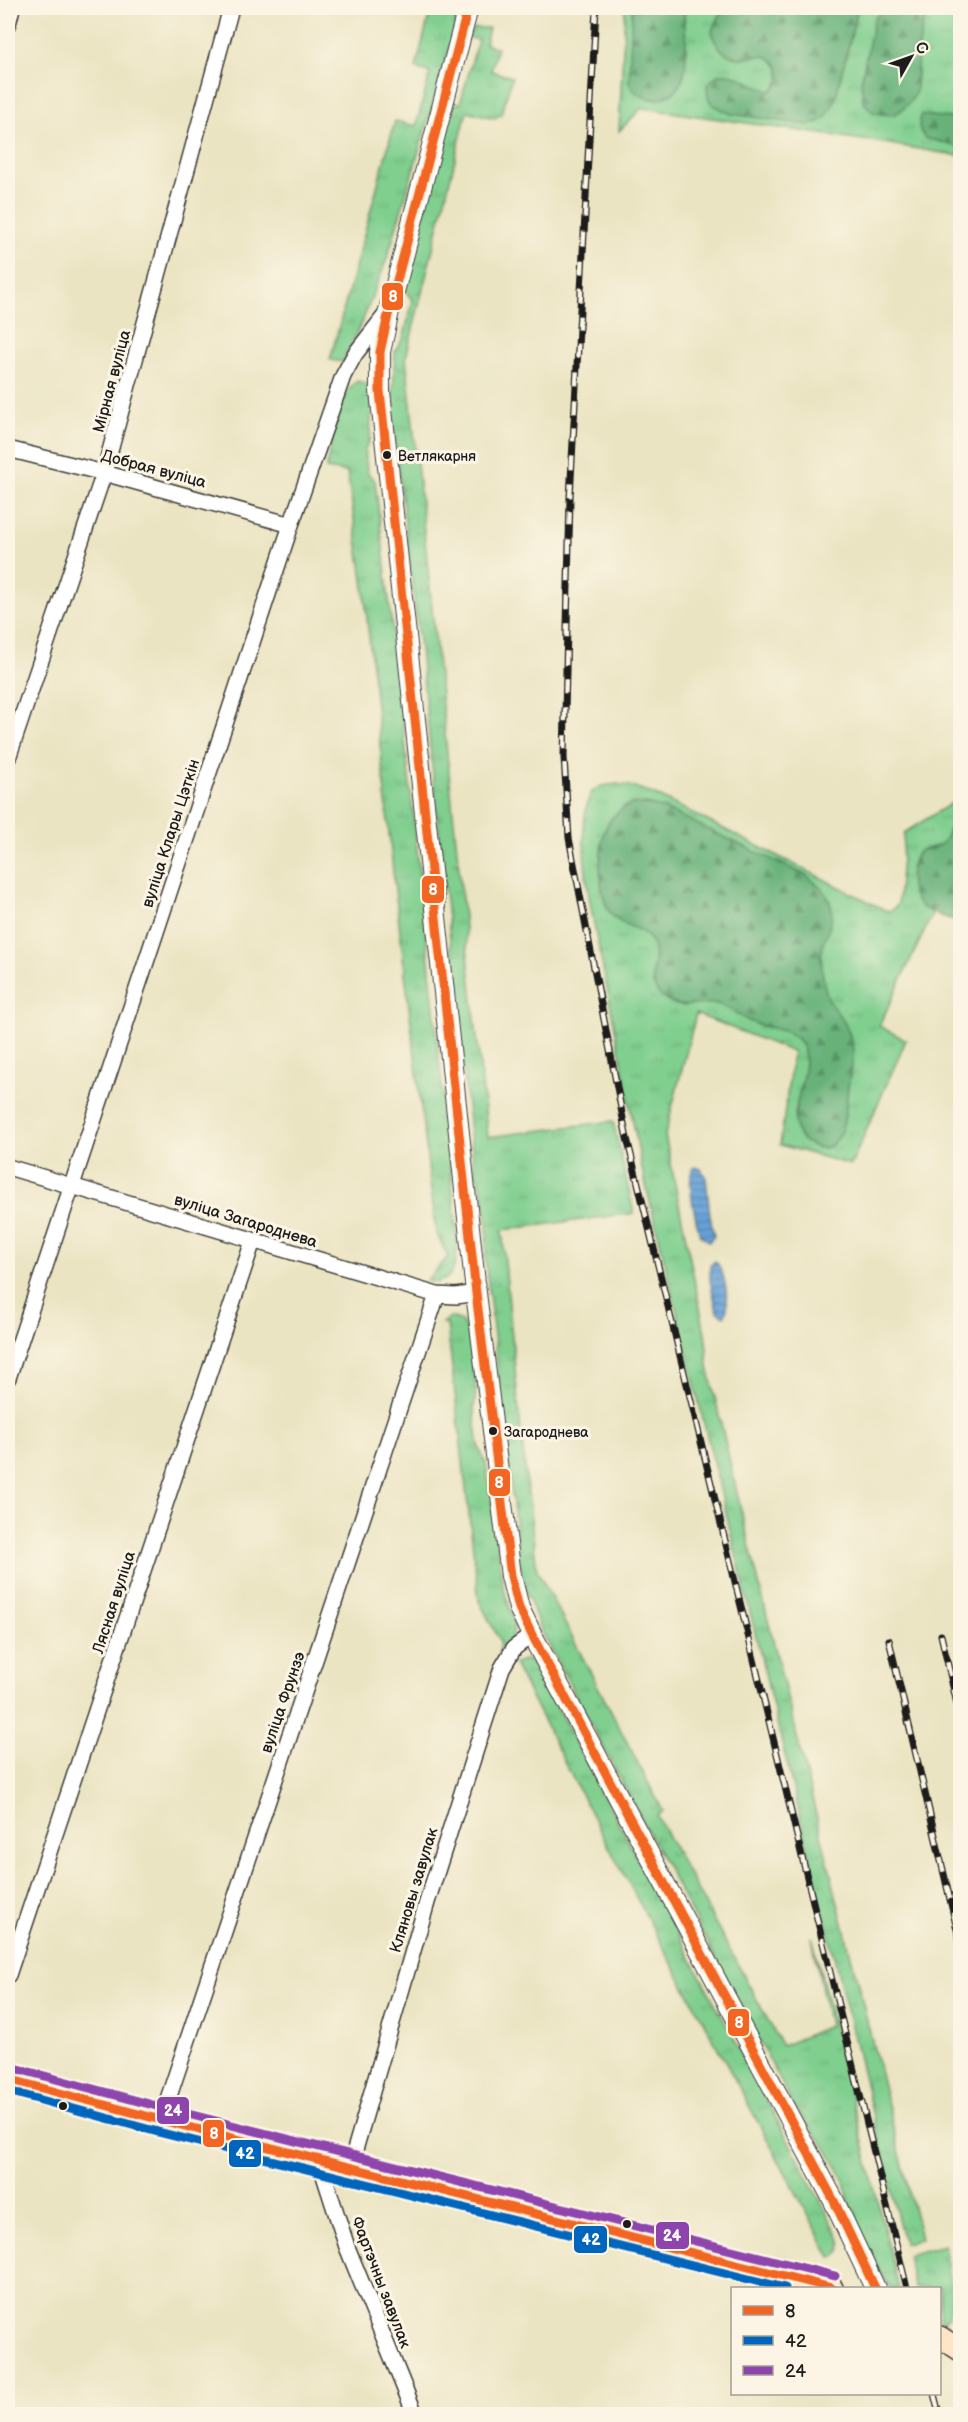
<svg xmlns="http://www.w3.org/2000/svg" width="968" height="2422" font-family="'Balsamiq Sans',sans-serif">
	<style>
		.grass { fill: url(#grass-tufts); stroke: #4e7656; stroke-width: 1.5 }
		.forest { fill: url(#forest-firs); stroke: #42674b; stroke-width: 1.5 }
		.water { fill: url(#water-rules); stroke: #415f7a; stroke-width: 1.5 }
		.lines { fill: none; stroke-linecap: round; stroke-linejoin: round }
		.minor-casing { stroke: #3b3a35; stroke-width: 18 }
		.tertiary-casing { stroke: #3b3a35; stroke-width: 22 }
		.secondary-casing { stroke: #3b3a35; stroke-width: 24 }
		.minor { stroke: #fff; stroke-width: 15 }
		.tertiary { stroke: #fff; stroke-width: 20 }
		.secondary { stroke: #ffe4c6; stroke-width: 21 }
		.rail-casing { stroke: #1c1c1c; stroke-width: 7 }
		.rail { stroke: #fcf5e5; stroke-width: 4.5; stroke-dasharray: 14; stroke-linecap: butt }
		.bus-1-casing { stroke: #fcf5e5; stroke-width: 14 }
		.bus-2-casing { stroke: #fcf5e5; stroke-width: 14 }
		.bus-3-casing { stroke: #fcf5e5; stroke-width: 14 }
		.bus-1 { stroke: #f26522; stroke-width: 9 }
		.bus-2 { stroke: #0065bd; stroke-width: 9 }
		.bus-3 { stroke: #8e44ad; stroke-width: 9 }
		.bus-dot { fill: #1c1c1c; stroke: #fcf5e5; stroke-width: 2 }
		.labels { text-anchor: middle; stroke-width: 6; stroke-linejoin: round; paint-order: stroke }
		.bus-label { font-size: 14px; fill: #1c1c1c; stroke: #fcf5e5; text-anchor: start }
		.street-label { font-size: 16px; fill: #1c1c1c; stroke: #fcf5e5 }
		.line-badge { stroke: #fcf5e5; stroke-width: 2 }
		.badge-label { font-size: 16px; text-anchor: middle; font-weight: bold; fill: #fff }
	</style>
	<defs>
		<pattern id="grass-tufts" width="24" height="20" patternUnits="userSpaceOnUse" patternTransform="scale(1.5)"><rect width="24" height="20" fill="#80cf8f"/><path d="M3 7l-1-3M5 7V3M7 7l1-3M15 17l-1-3M17 17v-4M19 17l1-3" fill="none" stroke="#6eb17b"/></pattern>
		<pattern id="forest-firs" width="22" height="20" patternUnits="userSpaceOnUse" patternTransform="scale(1.5)"><rect width="22" height="20" fill="#68b27a"/><path d="M5 1l3.5 6h-7zM16 11l3.5 6h-7z" fill="#559063"/></pattern>
		<pattern id="water-rules" width="6" height="5" patternUnits="userSpaceOnUse" patternTransform="scale(1.5)"><rect width="6" height="5" fill="#66a2d7"/><path d="M0 2.5h6" fill="none" stroke="#5383ae"/></pattern>
	</defs>
	<rect width="100%" height="100%" fill="#fcf5e5"/>
	<filter id="ink" filterUnits="userSpaceOnUse"><feTurbulence type="fractalNoise" baseFrequency=".0167" numOctaves="2"/><feDisplacementMap in="SourceGraphic" scale="12" xChannelSelector="R" yChannelSelector="G"/><feConvolveMatrix kernelMatrix="1 2 1 2 8 2 1 2 1" color-interpolation-filters="sRGB"/></filter>
	<filter id="wash" filterUnits="userSpaceOnUse"><feTurbulence type="fractalNoise" baseFrequency=".008" numOctaves="4" result="noise"/><feDisplacementMap in="SourceGraphic" scale="24" xChannelSelector="R" yChannelSelector="G"/><feGaussianBlur stdDeviation="1.35" result="paint"/><feColorMatrix in="noise" values="0 0 0 0 0 0 0 0 0 0 0 0 0 0 0 0 0 1.4 0 .05"/><feComposite in="paint" operator="in"/></filter>
	<g filter="url(#wash)">
		<rect width="100%" height="100%" fill="#ebe4c2"/>
		<!-- grass -->
		<path class="grass" d="M431,8H461L387,259L362,322L343,362L330,360L395,121L416,126L430,73L416,68Z
			M625,8H960V156L884,143L642,108L619,131Z
			M474,28H489L485,44L497,48L491,71L512,77L501,115L494,118L467,111L406,357L467,947L488,1137L613,1121L634,1213L502,1230L521,1433L537,1570L663,1811L657,1816L782,2046L829,2026L812,1937L899,2288H891L880,2273L855,2222L843,2178L823,2143L795,2108L540,1628L525,1587L520,1565L485,1257C489,1228 487,1196 474,1170L420,649L392,415L395,352L404,336L413,301L405,290L412,244L450,101L460,104L478,40L468,37Z
			M357,381L367,384L372,395L370,439L365,449L367,472L375,481C405,732 432,983 457,1234C458,1256 457,1288 426,1281L448,1257L436,1232L394,881L363,579L347,472L326,469C330,448 339,393 357,381Z
			M617,784L635,787L660,797L887,911L892,910L898,904L904,833L960,798V920L934,911L879,1026L906,1040L851,1165L780,1145L793,1052L696,1014L665,1135L706,1338L708,1367L744,1523L921,2239L904,2243L641,1165C631,1109 620,1054 609,998C600,949 569,835 592,791L602,786Z
			M450,1317L460,1320L470,1335L476,1389L474,1409L479,1447L486,1464L503,1586L515,1625L511,1640L499,1654L500,1641L479,1601L447,1324L442,1323Z
			M523,1660H528L536,1668L839,2236C844,2245 843,2255 831,2257L596,1823L514,1664Z
			M944,2245L952,2297L949,2317L940,2323V2288H915L907,2255Z"/>
		<!-- forest -->
		<path class="forest" d="M632,8H684C684,36 698,97 655,99C643,99 635,94 629,83Z
			M724,8H858L835,101L826,117L819,122L810,125L731,114L713,105L708,98L707,86C723,57 751,88 771,91C786,81 781,59 763,56C757,55 750,58 744,58C727,59 713,46 712,30Z
			M885,8H938L925,13L918,51L916,91L913,98L902,110L893,115L874,113L863,102L861,82L874,19Z
			M922,115L960,119V147L925,138C919,131 917,123 922,115Z
			M630,804H646L665,809L807,876C824,889 837,903 830,925C827,935 821,945 821,955C822,971 823,989 831,1004C835,1010 840,1016 844,1022C849,1031 853,1042 853,1052C854,1064 849,1077 848,1088C846,1105 846,1155 816,1147C767,1133 822,1069 799,1041C787,1027 765,1029 749,1021C739,1016 729,1007 717,1004C701,1001 684,1010 669,1002C640,985 660,968 653,945C646,926 622,928 611,914C597,897 597,839 609,822C614,814 622,809 630,804Z
			M960,807V922C948,918 930,914 920,905C906,891 909,867 918,852C925,848 931,848 937,846C951,840 950,817 960,807Z"/>
		<!-- water -->
		<path class="water" d="M694,1167L701,1169L706,1178L710,1216L714,1236L709,1241L700,1235C696,1220 685,1178 694,1167Z
			M715,1261C725,1268 731,1309 724,1316L717,1311L710,1280V1266Z"/>
	</g>
	<g filter="url(#ink)">
		<g class="lines">
			<!-- minor casing -->
			<g class="minor-casing">
				<path id="minor" d="M8,24L12,8
					M8,449L104,473L291,525
					M8,758L104,473L231,8
					M8,1167L437,1295L456,1296L476,1293
					M8,1378L291,525L343,376L355,354L387,313
					M8,1975L253,1241
					M161,2120L437,1295
					M319,2160L347,2247L415,2414
					M350,2167L428,1899L502,1668L514,1648L532,1635"/>
			</g>
			<!-- tertiary casing -->
			<g class="tertiary-casing">
				<path id="tertiary" d="M468,8L389,311L380,352V391L476,1293L511,1576L519,1608L532,1635L834,2201L875,2288"/>
			</g>
			<!-- secondary casing -->
			<g class="secondary-casing">
				<path id="secondary" d="M8,2079L161,2120L832,2288
					M940,2337L960,2350"/>
			</g>
			<!-- minor -->
			<use href="#minor" class="minor"/>
			<!-- tertiary -->
			<use href="#tertiary" class="tertiary"/>
			<!-- secondary -->
			<use href="#secondary" class="secondary"/>
			<!-- rail casing -->
			<g class="rail-casing">
				<path id="rail" d="M596,8L570,498L564,757L569,838L626,1134L907,2288
					M941,1635L960,1717
					M889,1640L960,1942
					M934,2394L939,2414"/>
			</g>
			<!-- rail -->
			<use href="#rail" class="rail"/>
			<!-- bus-1 casing -->
			<g class="bus-1-casing">
				<path id="bus-1" d="M468,8L389,311L380,352V391L476,1293L511,1576L519,1608L532,1635L834,2201L875,2288
					M8,2079L161,2120L832,2288"/>
			</g>
			<!-- bus-2 casing -->
			<g class="bus-2-casing">
				<path id="bus-2" d="M8,2091L158,2132L785,2288"/>
			</g>
			<!-- bus-3 casing -->
			<g class="bus-3-casing">
				<path id="bus-3" d="M11,2067L164,2108L835,2276"/>
			</g>
			<!-- bus-1 -->
			<use href="#bus-1" class="bus-1"/>
			<!-- bus-2 -->
			<use href="#bus-2" class="bus-2"/>
			<!-- bus-3 -->
			<use href="#bus-3" class="bus-3"/>
		</g>
	</g>
	<!-- markers -->
	<g class="bus-dot">
		<circle cx="387" cy="455" r="5"/>
		<circle cx="493" cy="1431" r="5"/>
		<circle cx="63" cy="2106" r="5"/>
		<circle cx="627" cy="2224" r="5"/>
	</g>
	<g class="labels">
		<!-- bus labels -->
		<g class="bus-label">
			<text x="398" y="461">Ветлякарня</text>
			<text x="504" y="1437">Загароднева</text>
		</g>
		<!-- street labels -->
		<g class="street-label">
			<text transform="translate(111 381) rotate(-75)" y="6">Мірная вуліца</text>
			<text transform="translate(154 468) rotate(15)" y="6">Добрая вуліца</text>
			<text transform="translate(170 833) rotate(-72)" y="6">вуліца Клары Цэткін</text>
			<text transform="translate(246 1220) rotate(17)" y="6">вуліца Загароднева</text>
			<text transform="translate(113 1602) rotate(-72)" y="6">Лясная вуліца</text>
			<text transform="translate(282 1702) rotate(-71)" y="6">вуліца Фрунзэ</text>
			<text transform="translate(413 1890) rotate(-73)" y="6">Кляновы завулак</text>
			<text transform="translate(382 2282) rotate(69)" y="6">Фартэчны завулак</text>
		</g>
	</g>
	<g class="line-badge">
		<rect x="381" y="282" width="23" height="29" rx="6" fill="#f26522"/>
		<rect x="421" y="875" width="24" height="29" rx="6" fill="#f26522"/>
		<rect x="488" y="1468" width="23" height="29" rx="6" fill="#f26522"/>
		<rect x="727" y="2008" width="23" height="29" rx="6" fill="#f26522"/>
		<rect x="156" y="2096" width="34" height="29" rx="6" fill="#8e44ad"/>
		<rect x="202" y="2119" width="23" height="29" rx="6" fill="#f26522"/>
		<rect x="228" y="2139" width="34" height="29" rx="6" fill="#0065bd"/>
		<rect x="655" y="2221" width="35" height="29" rx="6" fill="#8e44ad"/>
		<rect x="573" y="2225" width="35" height="29" rx="6" fill="#0065bd"/>
	</g>
	<g class="badge-label">
		<text x="393" y="302">8</text>
		<text x="433" y="895">8</text>
		<text x="499" y="1488">8</text>
		<text x="739" y="2028">8</text>
		<text x="173" y="2116">24</text>
		<text x="214" y="2139">8</text>
		<text x="245" y="2159">42</text>
		<text x="672" y="2241">24</text>
		<text x="591" y="2245">42</text>
	</g>
	<!-- margin -->
	<rect width="968" height="2422" fill="none" stroke="#fcf5e5" stroke-width="30"/>
	<!-- legend -->
	<rect x="731" y="2287" width="210" height="108" fill="#fcf5e5" stroke="#a29e95" stroke-width="1.5"/>
	<rect x="743" y="2306" width="30" height="9" fill="#f26522" stroke="#a29e95" stroke-width="1.5"/>
	<text x="785" y="2317" font-size="18" fill="#1c1c1c">8</text>
	<rect x="743" y="2336" width="30" height="9" fill="#0065bd" stroke="#a29e95" stroke-width="1.5"/>
	<text x="785" y="2347" font-size="18" fill="#1c1c1c">42</text>
	<rect x="743" y="2366" width="30" height="9" fill="#8e44ad" stroke="#a29e95" stroke-width="1.5"/>
	<text x="785" y="2377" font-size="18" fill="#1c1c1c">24</text>
	<!-- north arrow -->
	<g transform="translate(911 57) rotate(50)" stroke="#fcf5e5" stroke-width="4.5" paint-order="stroke">
	<path d="M0-4.5L10 22L0 15L-10 22Z" fill="#1c1c1c"/>
	<text y="-9" font-size="16" font-weight="bold" text-anchor="middle" fill="#1c1c1c">С</text>
	</g>
</svg>
